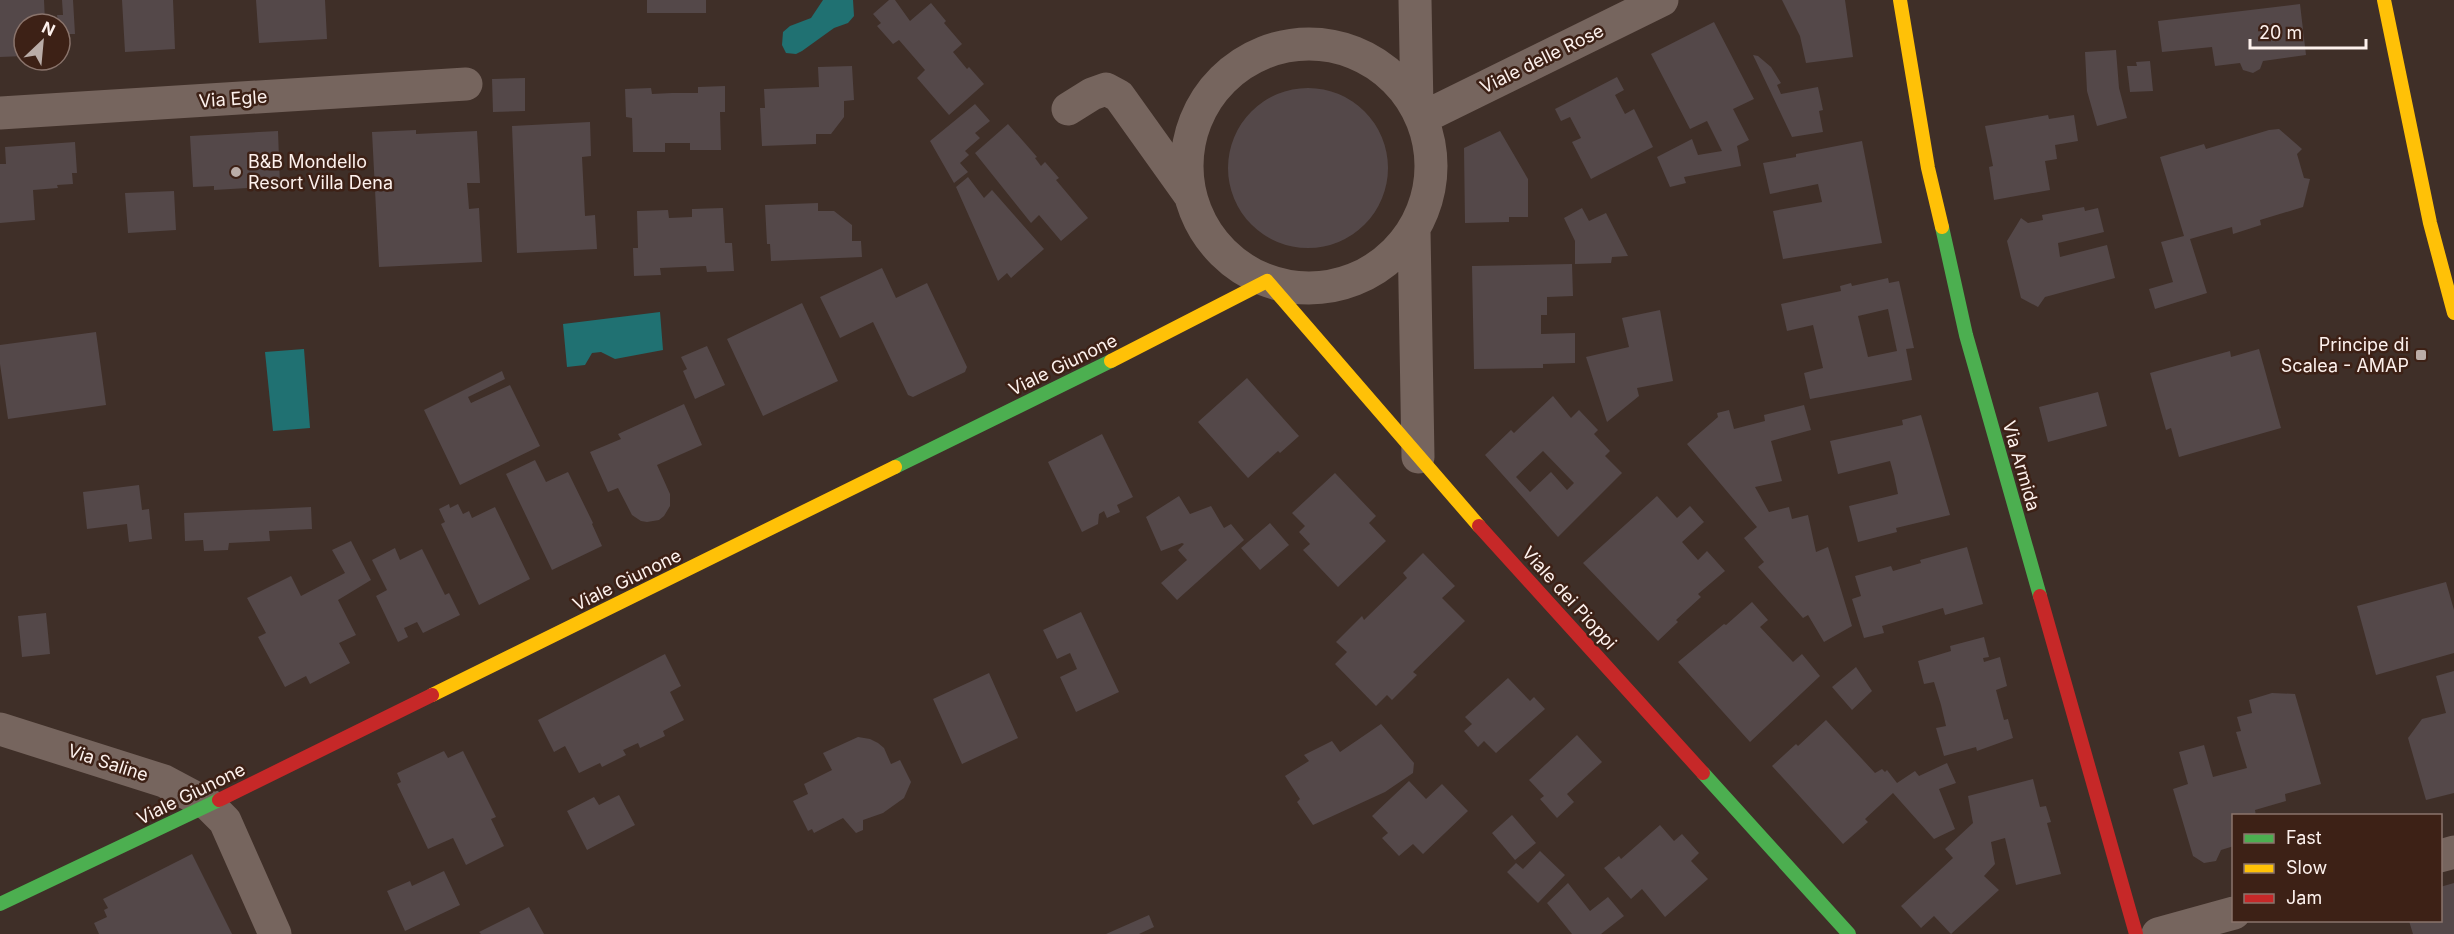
<svg xmlns="http://www.w3.org/2000/svg" width="2454" height="934" font-family="Inter,sans-serif">
	<style>
		.water { fill: #207172 }
		.building { fill: #544849; fill-rule: evenodd }
		.lines { fill: none; stroke-linecap: round; stroke-linejoin: round }
		.street { stroke: #76655e; stroke-width: 33 }
		.fast { stroke: #4caf50; stroke-width: 14 }
		.slow { stroke: #ffc107; stroke-width: 14 }
		.jam { stroke: #c62828; stroke-width: 14 }
		.poi-dot { fill: #baada8; stroke: #3d2116; stroke-width: 2 }
		.labels { text-anchor: middle; stroke-width: 5; stroke-linejoin: round; paint-order: stroke }
		.street-label { font-size: 18px; fill: #fdf1ed; stroke: #3d2116 }
		.poi-label { font-size: 18px; fill: #fdf1ed; stroke: #3d2116; text-anchor: start }
	</style>
	<rect width="100%" height="100%" fill="#3f2f28"/>
	<!-- water -->
	<path class="water" d="M823,0H853L854,16L848,23L834,28L802,51L796,54L786,53L782,45L783,32L790,26L811,18Z
		M660,312L663,350L615,359L601,352L592,353L585,365L567,367L563,324Z
		M304,349L310,428L273,431L265,352Z"/>
	<!-- building -->
	<path class="building" d="M0,0H44L45,22L24,24V56L0,57Z
		M62,0H73L75,34H60L57,15H63Z
		M122,0H173L175,49L125,52Z
		M256,0H325L327,39L259,43Z
		M647,0H706V13H647Z
		M889,0H895L910,21L931,3L946,21L944,23L962,44L953,52L967,69L969,67L984,84L949,115L917,78L925,70L899,40L893,44L877,26L881,23L873,14Z
		M1782,0H1845L1853,57L1806,63L1800,36Z
		M2300,4L2306,55L2263,61L2260,69L2253,73L2243,70L2240,63L2215,66L2212,47L2162,52L2158,21Z
		M1714,22L1754,99L1733,109L1749,140L1737,146L1741,166L1684,177L1686,183L1670,187L1657,157L1692,139L1698,155L1722,151L1707,121L1690,129L1651,54Z
		M2116,50L2119,88L2127,118L2097,126L2087,91L2085,52Z
		M1753,55L1758,56L1771,67L1781,83L1777,85L1781,94L1818,87L1823,110L1819,111L1823,132L1792,137Z
		M2150,61L2153,91L2130,92L2127,66H2137L2136,62Z
		M852,66L854,100L844,101V117L831,134H816V144L762,146L760,108H765L764,89L819,87L818,67Z
		M1617,77L1624,90L1615,95L1625,114L1634,109L1653,147L1591,179L1572,142L1581,138L1570,117L1561,121L1555,109Z
		M525,78V111L493,112L492,79Z
		M725,86V112H720L721,150H690V143H665V152H633L632,118L626,117L625,89L651,88L652,94L672,93H698V87Z
		M1228 168a80 80 0 1 1 160 0a80 80 0 1 1-160 0Z
		M975,104L990,121L975,133L980,138L965,151L969,155L960,163L968,172L954,183L930,141Z
		M2048,115L2049,119L2074,115L2078,141L2055,145L2057,159L2045,161L2050,190L1994,200L1989,167L1993,166L1985,126Z
		M590,122L591,156L582,157L585,216L595,215L597,249L517,253L512,126Z
		M1008,124L1037,157L1035,158L1041,166L1045,162L1059,178L1056,180L1088,218L1061,241L1039,215L1031,223L975,153Z
		M2279,129L2302,149L2297,154L2304,178L2310,179L2303,207L2260,220L2261,225L2233,234L2232,227L2190,239L2207,293L2155,309L2149,289L2173,282L2161,242L2184,236L2160,157L2204,144L2206,149L2269,130Z
		M416,130V134L477,131L480,183H467L469,209L479,208L482,262L379,267L372,132Z
		M278,131L280,186L214,190V186L193,187L190,136Z
		M1500,131L1528,179V217H1509V222L1465,223L1464,148Z
		M1862,141L1882,243L1783,259L1773,211L1822,202L1818,184L1770,194L1763,163L1796,157V154Z
		M75,142L77,173H72L73,184L57,185L58,188L33,190L35,220L0,223V164H6L5,147Z
		M968,177L984,198L992,190L1044,249L1011,278L1007,273L998,281L956,187Z
		M174,191L176,230L128,233L125,193Z
		M818,203V211H834L852,225V241H861L862,257L771,261L770,244H767L765,205Z
		M2084,207L2085,211L2098,208L2104,232L2058,243L2060,257L2107,245L2115,278L2045,297L2038,307L2021,298L2007,241L2021,218L2028,223L2043,220L2042,215Z
		M723,208L725,243H732L734,271L707,272L706,266L660,268L661,275L634,276L633,248H638L637,211L668,210L669,218L692,217V209Z
		M1582,208L1589,221L1606,213L1628,256L1612,257L1611,263L1575,264V241L1564,218Z
		M1572,264L1573,296L1547,297V315H1541V334L1575,333V363L1543,364V368L1474,369L1472,266Z
		M882,268L896,298L927,283L967,367L965,372L913,397L908,395L873,322L840,338L820,297Z
		M1888,278L1889,283L1899,281L1914,348L1906,349L1912,380L1810,399L1804,373L1823,368L1813,325L1787,331L1781,304L1841,291L1840,286L1851,283L1852,286ZM1888,309L1897,351L1868,357L1858,316Z
		M802,303L838,381L763,416L727,339Z
		M1660,310L1673,381L1637,388L1639,396L1607,422L1586,357L1629,347L1622,318Z
		M96,332L106,405L8,419L0,364V345Z
		M707,346L725,385L695,399L683,371L687,369L681,357Z
		M2259,349L2281,428L2179,457L2171,428L2166,430L2150,373L2230,351L2231,357Z
		M502,371L505,379L468,397L471,403L510,385L540,446L460,485L424,410Z
		M1247,378L1299,436L1280,453L1278,451L1248,478L1198,422Z
		M2098,392L2107,426L2048,442L2039,407Z
		M1553,396L1571,418L1579,410L1598,430L1594,434L1610,451L1605,456L1622,473L1558,537L1485,455L1511,430L1514,433ZM1543,451L1574,483L1567,490L1551,472L1530,492L1516,477Z
		M684,404L702,445L657,465L670,494V506L664,516L659,520L647,522L641,521L632,515L618,488L608,492L590,452L621,439L618,434Z
		M1804,405L1811,430L1771,441L1782,481L1755,487L1769,512L1789,507L1792,519L1808,515L1816,552L1828,547L1852,626L1824,642L1808,615L1803,618L1758,567L1764,562L1744,538L1757,527L1687,444L1718,417L1717,413L1729,410L1734,429L1765,421L1764,415Z
		M1921,415L1950,515L1896,528L1897,532L1858,542L1849,506L1898,494L1894,475L1890,461L1838,474L1830,441L1903,425L1902,420Z
		M1102,434L1133,497L1117,505L1120,512L1107,518L1104,511L1099,514L1098,524L1082,532L1048,462Z
		M535,460L546,482L568,472L593,523L592,524L602,546L552,570L506,474Z
		M1335,473L1376,516L1369,523L1386,541L1338,587L1303,550L1310,544L1299,532L1305,526L1292,513Z
		M139,485L142,510L149,509L152,539L129,542L127,524L87,529L83,492Z
		M1179,496L1190,514L1211,506L1224,528L1231,524L1244,540L1177,600L1161,583L1187,560L1178,550L1184,544L1182,543L1161,551L1146,517Z
		M1657,496L1677,518L1690,506L1704,522L1682,542L1698,560L1707,551L1725,571L1698,594L1701,597L1676,620L1678,622L1658,641L1583,563Z
		M449,504L450,508L458,504L463,514L469,511L472,518L495,507L530,579L479,605L441,524L445,522L439,509Z
		M311,507L312,529L269,531L270,541L229,543L228,550L204,551L203,540L185,541L184,513Z
		M1270,523L1289,545L1260,570L1241,548Z
		M351,541L371,580L338,600L356,635L339,643L350,663L310,684L306,676L285,687L258,637L266,633L247,598L291,576L301,596L345,573L332,550Z
		M1967,547L1983,604L1945,615L1943,608L1882,626L1884,633L1864,638L1852,599L1861,596L1855,576L1891,566L1893,571L1921,563L1920,560Z
		M395,548L400,560L422,549L445,595L449,593L460,615L423,633L417,622L404,628L408,637L398,642L376,596L387,590L372,560Z
		M1423,553L1455,586L1442,598L1465,621L1413,672L1417,675L1392,700L1387,695L1376,706L1335,664L1347,652L1336,642L1362,616L1364,620L1407,578L1403,573Z
		M2446,582L2454,610V653L2376,675L2357,606Z
		M1752,602L1768,620L1760,627L1793,662L1802,654L1820,676L1750,742L1678,662L1724,624L1726,625Z
		M1081,612L1119,692L1076,712L1060,677L1077,669L1070,653L1057,659L1043,630Z
		M46,613L50,654L22,657L18,616Z
		M1984,637L1989,657L1983,658L1984,662L2000,657L2007,686L1996,690L2004,720L2008,719L2013,738L1977,751L1976,747L1944,756L1936,728L1946,726L1941,705L1934,682L1924,684L1918,661L1951,651L1950,646Z
		M665,654L681,686L670,692L684,720L663,731L665,736L640,748L638,743L623,750L626,755L602,767L600,763L579,773L565,746L554,752L538,720Z
		M1856,667L1872,691L1852,710L1832,687Z
		M2454,671V793L2426,800L2408,738L2422,719L2446,713L2436,676Z
		M989,673L1018,738L962,764L933,699Z
		M1508,678L1530,701L1534,697L1545,709L1496,753L1484,741L1478,747L1464,731L1472,724L1465,717Z
		M2272,693L2295,694L2321,784L2285,794L2286,801L2255,810L2256,816H2234V846L2221,850L2216,861L2204,863L2193,856L2173,789L2188,784L2179,752L2204,745L2213,777L2247,768L2236,732L2241,731L2237,717L2252,713L2249,700Z
		M1826,720L1875,773L1882,769L1885,772L1887,770L1897,783L1915,771L1919,776L1947,763L1956,783L1939,789L1955,829L1934,839L1893,793L1865,819L1868,822L1843,844L1772,766L1796,744L1798,746Z
		M1381,724L1414,763L1413,773L1385,792L1313,825L1297,802L1300,799L1285,776L1309,761L1304,755L1332,741L1340,752Z
		M1577,735L1602,762L1567,794L1574,802L1557,818L1540,799L1544,796L1529,780Z
		M858,737L870,739L878,743L884,748L891,764L900,760L911,782L904,798L883,813L863,820V830L856,833L843,818L814,833L812,829L808,831L793,801L808,794L804,784L832,770L823,753Z
		M444,751L448,758L463,751L496,817L491,819L504,846L466,865L453,838L428,849L397,784L401,782L397,773Z
		M2033,779L2040,807L2046,806L2051,822L2047,823L2061,874L2016,885L2005,838L1991,842L1995,864L1984,876L1999,890L1951,934L1934,916L1921,928L1901,906L1953,858L1945,849L1973,823L1968,796Z
		M1409,781L1426,799L1442,784L1468,811L1423,854L1413,844L1399,856L1382,838L1388,833L1372,816Z
		M619,795L635,825L587,850L567,811L594,797L599,805Z
		M1512,815L1536,843L1515,860L1492,833Z
		M1660,825L1674,841L1682,834L1699,853L1691,861L1708,879L1665,917L1642,889L1631,899L1604,868L1619,856L1621,859Z
		M1540,851L1565,875L1538,903L1507,872L1516,863L1523,869Z
		M192,854L232,934H99L94,923L107,917L104,910L108,908L103,899Z
		M444,871L460,905L405,931L387,891L410,881L412,886Z
		M1568,883L1590,911L1608,897L1624,916L1601,934H1572L1547,903Z
		M2454,883V934H2413L2409,921H2440V887Z
		M529,907L544,934H481L479,932Z
		M1149,915L1154,927L1139,934H1106Z"/>
	<g class="lines">
		<!-- street -->
		<path class="street" d="M1415,0L1417,108
			M1187 166a122 122 0 1 1 244 0a122 122 0 1 1-244 0Z
			M1068,109L1092,94L1106,89L1119,96L1189,194
			M0,113L466,84
			M1422,118L1662,0
			M1414,230L1418,457
			M0,729L164,781L209,805L225,821L275,934
			M2440,856L2454,852
			M2158,934L2234,913"/>
		<!-- fast -->
		<path class="fast" d="M1942,227L1966,335L2040,596
			M895,467L1111,361
			M1703,773L1849,934
			M0,904L219,800"/>
		<!-- slow -->
		<path class="slow" d="M1900,0L1928,168L1942,227
			M2384,0L2430,223L2454,313
			M1111,361L1267,281L1479,526
			M432,695L895,467"/>
		<!-- jam -->
		<path class="jam" d="M1479,526L1703,773
			M2040,596L2136,934
			M219,800L432,695"/>
	</g>
	<!-- markers -->
	<g class="poi-dot">
		<circle cx="236" cy="172" r="6"/>
		<rect x="2415" y="349" width="12" height="12" rx="3"/>
	</g>
	<g class="labels">
		<!-- street labels -->
		<g class="street-label">
			<text transform="translate(1542 59) rotate(-26)" y="6">Viale delle Rose</text>
			<text transform="translate(233 99) rotate(-4)" y="6">Via Egle</text>
			<text transform="translate(1063 365) rotate(-26)" y="6">Viale Giunone</text>
			<text transform="translate(2021 466) rotate(74)" y="6">Via Armida</text>
			<text transform="translate(627 580) rotate(-26)" y="6">Viale Giunone</text>
			<text transform="translate(1569 598) rotate(48)" y="6">Viale dei Pioppi</text>
			<text transform="translate(108 763) rotate(18)" y="6">Via Saline</text>
			<text transform="translate(191 794) rotate(-26)" y="6">Viale Giunone</text>
		</g>
		<!-- poi labels -->
		<g class="poi-label">
			<text x="248" y="168">B&amp;B Mondello<tspan x="248" dy="21">Resort Villa Dena</tspan></text>
			<text x="2409" y="351" text-anchor="end">Principe di<tspan x="2409" dy="21">Scalea - AMAP</tspan></text>
		</g>
	</g>
	<!-- legend -->
	<rect x="2232" y="814" width="210" height="108" fill="#3d2116" stroke="#8a746c" stroke-width="1.5"/>
	<rect x="2244" y="834" width="30" height="9" fill="#4caf50" stroke="#8a746c" stroke-width="1.5"/>
	<text x="2286" y="844" font-size="18" fill="#fdf1ed">Fast</text>
	<rect x="2244" y="864" width="30" height="9" fill="#ffc107" stroke="#8a746c" stroke-width="1.5"/>
	<text x="2286" y="874" font-size="18" fill="#fdf1ed">Slow</text>
	<rect x="2244" y="894" width="30" height="9" fill="#c62828" stroke="#8a746c" stroke-width="1.5"/>
	<text x="2286" y="904" font-size="18" fill="#fdf1ed">Jam</text>
	<!-- north arrow -->
	<g transform="translate(42 42) rotate(26)"><circle r="28" fill="#3d2116" stroke="#8a746c" stroke-width="1.5"/>
	<path d="M0-4.5L10 22L0 15L-10 22Z" fill="#baada8"/>
	<text y="-9" font-size="16" font-weight="bold" text-anchor="middle" fill="#fdf1ed">N</text>
	</g>
	<!-- scale -->
	<path d="M2250 39v9h116v-9" fill="none" stroke="#fdf1ed" stroke-width="3"/>
	<text x="2259" y="39" font-size="18" fill="#fdf1ed" stroke="#3d2116" stroke-width="4.5" paint-order="stroke">20 m</text>
</svg>
